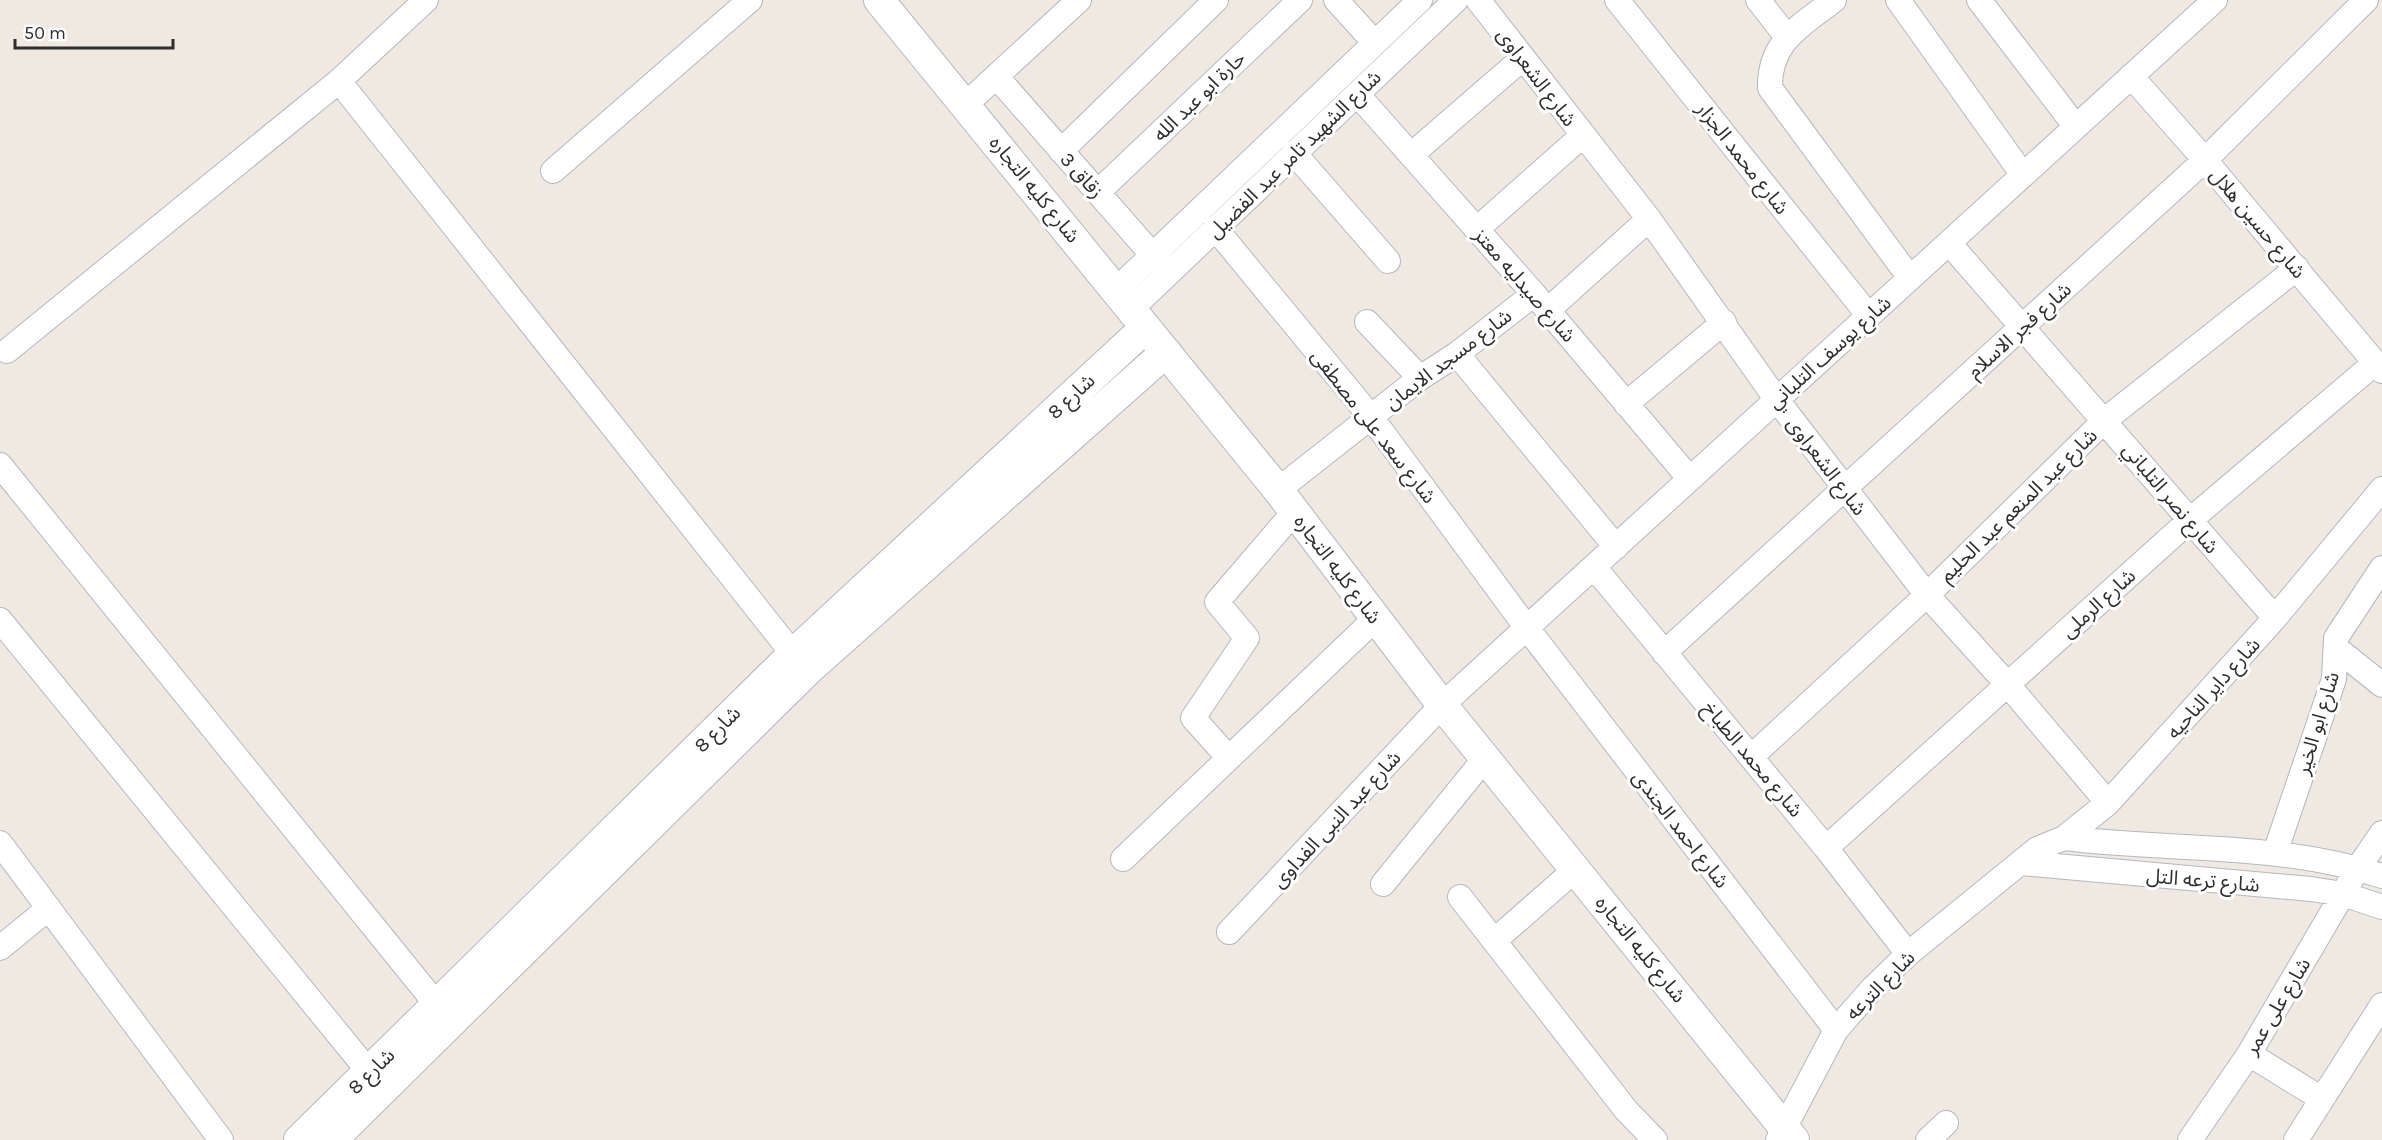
<svg xmlns="http://www.w3.org/2000/svg" width="2382" height="1140" font-family="Karla,'Noto Sans Arabic',sans-serif">
	<style>
		.lines { fill: none; stroke-linecap: round; stroke-linejoin: round }
		.minor-casing { stroke: #b4b7c1; stroke-width: 26 }
		.tertiary-casing { stroke: #b4b7c1; stroke-width: 32 }
		.minor { stroke: #fff; stroke-width: 24 }
		.tertiary { stroke: #fff; stroke-width: 30 }
		.labels { text-anchor: middle; stroke-width: 6; stroke-linejoin: round; paint-order: stroke }
		.street-label { font-size: 20px; fill: #2e2e2e; stroke: #fff }
	</style>
	<rect width="100%" height="100%" fill="#efe9e1"/>
	<g class="lines">
		<!-- minor casing -->
		<g class="minor-casing">
			<path id="minor" d="M1336,0L1375,43
				M1478,0L1649,219L1777,400L1927,595L2008,685L2108,803
				M1617,0L1869,316
				M1758,0L1787,37
				M1834,0C1801,26 1769,41 1770,88L1910,278
				M1898,0L2023,175
				M1979,0L2076,127
				M996,76L1163,267
				M2131,76L2205,160L2382,371
				M339,81L793,654
				M1357,94L1534,294L1690,479
				M966,104L1079,0
				M1061,151L1216,0
				M1294,153L1388,261
				M1411,155L1523,58
				M553,171L750,0
				M1098,192L1300,0
				M1215,228L1371,417L1527,628L1836,1030
				M1477,229L1582,136
				M1949,243L2275,618
				M1116,290L1420,0
				M1131,309L1456,0
				M1548,310L1649,219
				M1367,322L1420,378
				M7,351L339,81L426,0
				M1457,354L1616,547
				M1626,404L1724,322
				M0,465L437,1005
				M1278,490L1420,378L1457,354L1534,294
				M1594,567L1826,848L1908,954
				M0,620L370,1073
				M2336,648L2382,685
				M1664,653L2205,160L2366,0
				M1751,757L1927,595L2105,420L2297,268
				M1229,758L1193,718L1247,638L1217,602L1294,512
				M2064,838C2170,851 2279,842 2382,876
				M0,843L221,1140
				M1826,848L2189,521L2375,363
				M2275,853L2334,679L2336,638L2382,568
				M1123,859L1376,618
				M2022,863L2311,889L2343,894L2382,907
				M1383,884L1486,757
				M1460,897L1626,1110L1655,1140
				M1229,932L1442,705L2215,0
				M1494,941L1576,869
				M0,948L49,908
				M2249,1054L2322,1099
				M1778,1140L1836,1030L1872,989L1908,954L2037,849L2064,838L2108,803L2275,618L2382,489
				M1928,1140L1946,1123
				M2190,1140L2249,1054L2358,868L2382,833
				M2296,1140L2382,1005"/>
		</g>
		<!-- tertiary casing -->
		<g class="tertiary-casing">
			<path id="tertiary" d="M879,0L1278,490L1442,705L1794,1140
				M299,1140L793,654L1145,328
				M332,1140L808,670L1166,352"/>
		</g>
		<!-- minor -->
		<use href="#minor" class="minor"/>
		<!-- tertiary -->
		<use href="#tertiary" class="tertiary"/>
	</g>
	<g class="labels">
		<!-- street labels -->
		<g class="street-label">
			<text transform="translate(1537 77) rotate(53)" y="7">شارع الشعراوى</text>
			<text transform="translate(1199 96) rotate(-44)" y="7">حارة ابو عبد الله</text>
			<text transform="translate(1294 154) rotate(-44)" y="7">شارع الشهيد تامر عبد الفضيل</text>
			<text transform="translate(1743 158) rotate(52)" y="7">شارع محمد الجزار</text>
			<text transform="translate(1082 175) rotate(48)" y="7">زقاق 3</text>
			<text transform="translate(1035 189) rotate(51)" y="7">شارع كليه التجاره</text>
			<text transform="translate(2258 223) rotate(50)" y="7">شارع حسين هلال</text>
			<text transform="translate(1525 285) rotate(49)" y="7">شارع صيدليه معتز</text>
			<text transform="translate(2019 330) rotate(-42)" y="7">شارع فجر الاسلام</text>
			<text transform="translate(1829 352) rotate(-42)" y="7">شارع يوسف التلباني</text>
			<text transform="translate(1448 359) rotate(-37)" y="7">شارع مسجد الايمان</text>
			<text transform="translate(1071 396) rotate(-43)" y="7">شارع 8</text>
			<text transform="translate(1374 426) rotate(52)" y="7">شارع سعد على مصطفى</text>
			<text transform="translate(1827 466) rotate(53)" y="7">شارع الشعراوى</text>
			<text transform="translate(2171 498) rotate(50)" y="7">شارع نصر التلباني</text>
			<text transform="translate(2018 505) rotate(-44)" y="7">شارع عبد المنعم عبد الحليم</text>
			<text transform="translate(1338 569) rotate(53)" y="7">شارع كليه التجاره</text>
			<text transform="translate(2098 603) rotate(-42)" y="7">شارع الرملى</text>
			<text transform="translate(2213 688) rotate(-48)" y="7">شارع داير الناحيه</text>
			<text transform="translate(2317 723) rotate(-73)" y="7">شارع ابو الخير</text>
			<text transform="translate(717 729) rotate(-45)" y="7">شارع 8</text>
			<text transform="translate(1753 759) rotate(50)" y="7">شارع محمد الطباخ</text>
			<text transform="translate(1336 819) rotate(-47)" y="7">شارع عبد النبى الفداوى</text>
			<text transform="translate(1681 829) rotate(52)" y="7">شارع احمد الجندى</text>
			<text transform="translate(2203 880) rotate(5)" y="7">شارع ترعه التل</text>
			<text transform="translate(1641 949) rotate(51)" y="7">شارع كليه التجاره</text>
			<text transform="translate(1880 985) rotate(-45)" y="7">شارع الترعه</text>
			<text transform="translate(2277 1006) rotate(-59)" y="7">شارع على عمر</text>
			<text transform="translate(371 1071) rotate(-44)" y="7">شارع 8</text>
		</g>
	</g>
	<!-- scale -->
	<path d="M15 39v9h158v-9" fill="none" stroke="#2e2e2e" stroke-width="3"/>
	<text x="24" y="39" font-size="18" fill="#2e2e2e" stroke="#ffffff" stroke-width="4.5" paint-order="stroke">50 m</text>
</svg>
